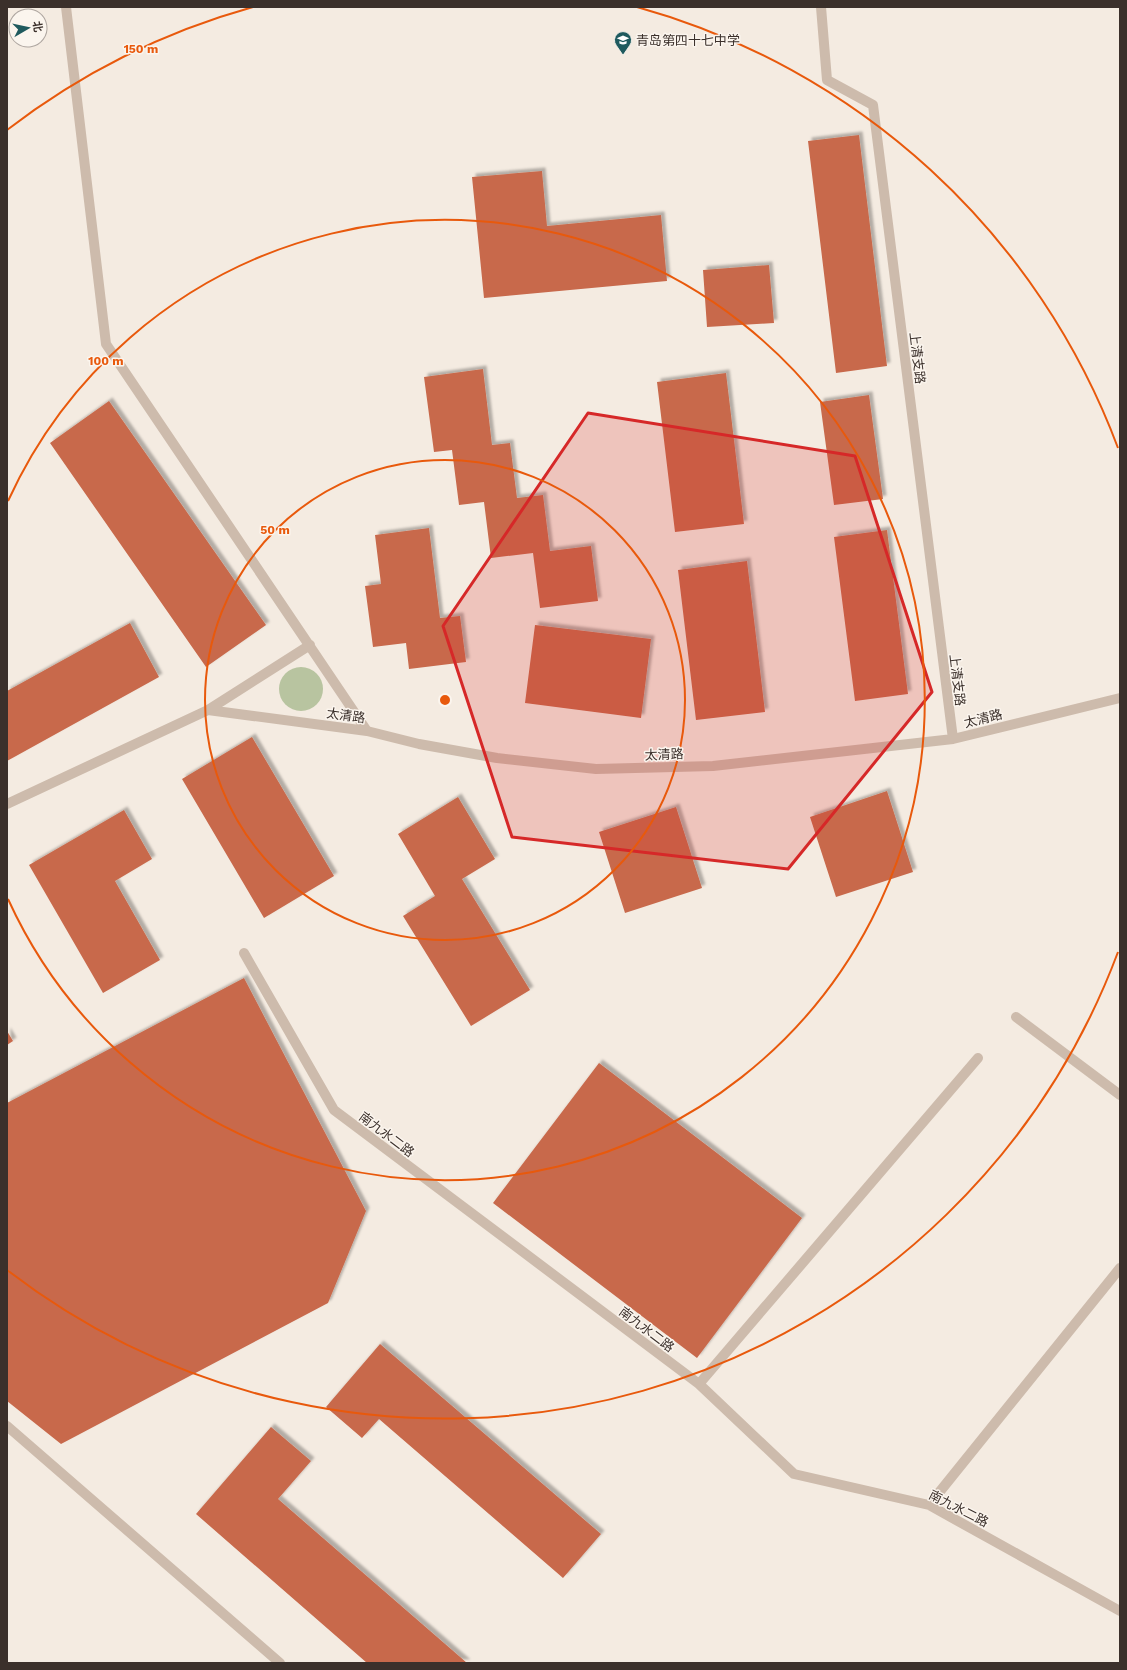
<svg xmlns="http://www.w3.org/2000/svg" width="1127" height="1670" font-family="'Work Sans','Noto Sans SC',sans-serif">
	<style>
		.green { fill: #b8c4a0 }
		.building { fill: #c8694b; filter: url(#shadow) }
		.lines { fill: none; stroke-linecap: round; stroke-linejoin: round }
		.lane { stroke: #cdbbac; stroke-width: 10 }
		.street { stroke: #cdbbac; stroke-width: 10 }
		.marked { fill: #d62828; fill-opacity: 0.2; stroke: #d62828; stroke-width: 3; stroke-linejoin: round }
		.ring { fill: none; stroke: #e8590c; stroke-width: 2 }
		.labels { text-anchor: middle; stroke-width: 3; stroke-linejoin: round; paint-order: stroke }
		.poi-label { font-size: 13px; fill: #3b302b; stroke: #fbf5ee; text-anchor: start }
		.street-label { font-size: 13px; fill: #3b302b; stroke: #fbf5ee }
		.centre { fill: #e8590c; stroke: #fbf5ee; stroke-width: 2 }
		.ring-label { font-size: 12px; text-anchor: middle; font-weight: bold; fill: #e8590c; stroke: #fbf5ee; stroke-width: 3; stroke-linejoin: round; paint-order: stroke }
	</style>
	<defs>
		<filter id="shadow"><feDropShadow dx="3.5" dy="-3.5" stdDeviation="1" flood-color="#0004"/></filter>
	</defs>
	<rect width="100%" height="100%" fill="#f4ebe1"/>
	<!-- green -->
	<path class="green" d="M279 689a22 22 0 1 1 44 0a22 22 0 1 1-44 0Z"/>
	<!-- building -->
	<path class="building" d="M859,135L887,366L836,373L808,141Z
		M542,171L547,226L661,215L667,281L484,298L472,177Z
		M769,265L774,323L707,327L703,270Z
		M483,369L492,445L510,443L517,498L543,495L550,551L591,546L598,601L540,608L533,553L491,558L484,502L459,505L452,450L434,452L424,377Z
		M726,373L744,524L675,532L657,382Z
		M869,395L883,499L834,505L820,402Z
		M109,401L266,625L206,667L50,443Z
		M429,528L440,618L460,616L466,662L409,669L406,643L373,647L365,586L381,584L375,535Z
		M887,530L908,694L855,701L834,537Z
		M747,561L765,712L696,720L678,570Z
		M130,623L159,677L7,761V691Z
		M535,625L651,639L641,718L525,703Z
		M252,737L334,876L264,918L182,779Z
		M887,791L913,872L836,897L810,817Z
		M458,797L495,859L462,879L530,990L471,1026L403,916L435,896L398,834Z
		M676,807L702,888L625,913L599,832Z
		M124,810L152,859L115,881L160,960L103,993L29,865Z
		M244,978L366,1211L328,1303L61,1444L7,1401V1103Z
		M7,1031L13,1041L7,1045Z
		M599,1063L802,1218L697,1358L493,1203Z
		M380,1344L601,1534L563,1578L379,1419L362,1438L326,1407Z
		M271,1427L311,1461L278,1499L467,1663H367L196,1514Z"/>
	<g class="lines">
		<!-- lane -->
		<path class="lane" d="M244,953L334,1110L699,1384L794,1474L929,1505L1120,1611
			M1016,1017L1120,1095
			M699,1384L978,1058
			M7,1426L280,1663
			M929,1505L1120,1268"/>
		<!-- street -->
		<path class="street" d="M66,7L106,344L367,731
			M821,7L827,80L873,105L953,739
			M208,710L310,645
			M7,804L208,710L367,731L419,744L497,758L596,769L713,766L953,739L1120,698"/>
	</g>
	<!-- marked area -->
	<path class="marked" d="M588,413L855,456L932,692L788,869L512,837L443,626Z"/>
	<!-- distance rings -->
	<g class="ring">
		<circle cx="445" cy="700" r="240"/>
		<path d="M8 501A480 480 0 1 1 8 899"/>
		<path d="M1118 952A719 719 0 0 1 7 1270M7 130A719 719 0 0 1 253 7M637 7A719 719 0 0 1 1118 448"/>
	</g>
	<!-- icons -->
	<defs>
		<g id="school-pin" transform="scale(0.9)"><path d="M0 17L-7.5 6A9.5 9.5 0 1 1 7.5 6Z" fill="#1f5a5e" stroke="#fbf5ee"/><path d="M0-5L7-2L0 1L-7-2ZM-4 1L0 2.5L4 1V4Q0 6-4 4Z" fill="#fff"/></g>
	</defs>
	<g fill-rule="evenodd">
		<use href="#school-pin" x="623" y="40"/>
	</g>
	<g class="labels">
		<!-- poi labels -->
		<g class="poi-label">
			<text x="636" y="45">青岛第四十七中学</text>
		</g>
		<!-- street labels -->
		<g class="street-label">
			<text transform="translate(918 358) rotate(83)" y="5">上清支路</text>
			<text transform="translate(958 680) rotate(83)" y="5">上清支路</text>
			<text transform="translate(346 715) rotate(8)" y="5">太清路</text>
			<text transform="translate(983 718) rotate(-14)" y="5">太清路</text>
			<text transform="translate(664 754) rotate(-2)" y="5">太清路</text>
			<text transform="translate(387 1134) rotate(37)" y="5">南九水二路</text>
			<text transform="translate(647 1329) rotate(37)" y="5">南九水二路</text>
			<text transform="translate(959 1508) rotate(27)" y="5">南九水二路</text>
		</g>
	</g>
	<circle cx="445" cy="700" r="6" class="centre"/>
	<g class="ring-label">
		<text x="141" y="53">150 m</text>
		<text x="106" y="365">100 m</text>
		<text x="275" y="534">50 m</text>
	</g>
	<!-- border -->
	<rect width="1127" height="1670" fill="none" stroke="#3b302b" stroke-width="16"/>
	<!-- north arrow -->
	<g transform="translate(28 28) rotate(81)"><circle r="19" fill="#fbf5ee" stroke="#aea6a0"/>
	<path d="M0-3L7 15L0 10L-7 15Z" fill="#1f5a5e"/>
	<text y="-6" font-size="11" font-weight="bold" text-anchor="middle" fill="#3b302b">北</text>
	</g>
</svg>
